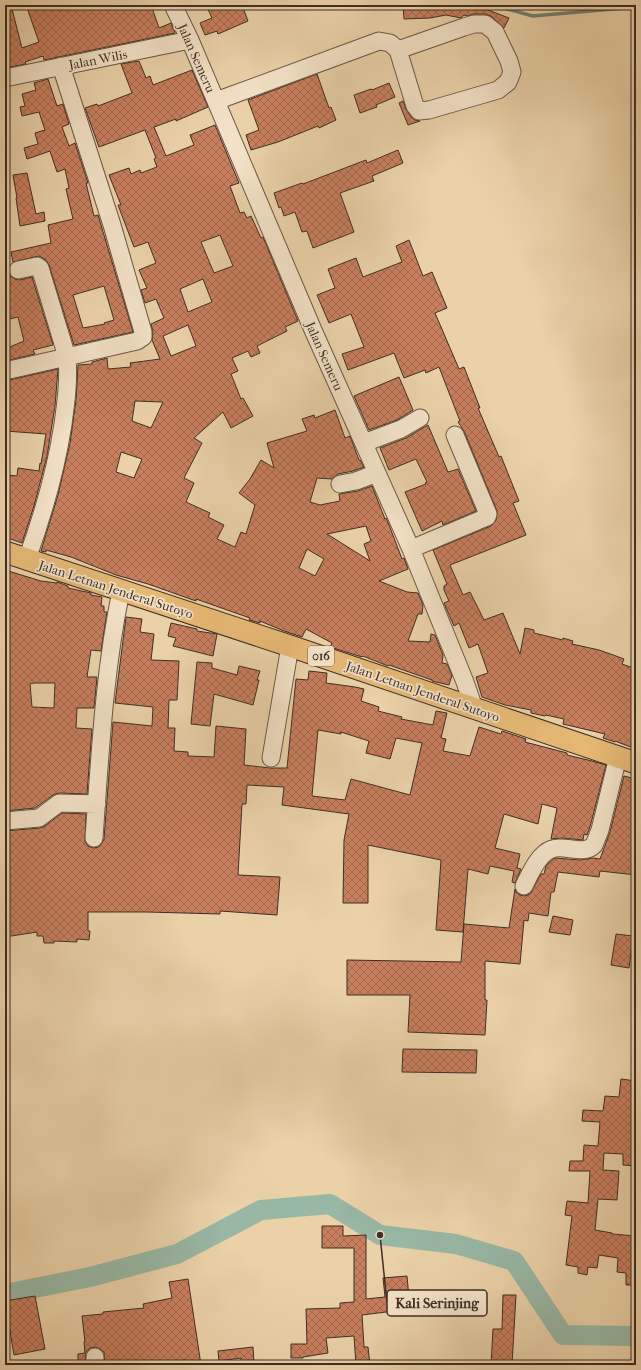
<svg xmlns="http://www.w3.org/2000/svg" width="641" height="1370" font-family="'IM FELL French Canon',serif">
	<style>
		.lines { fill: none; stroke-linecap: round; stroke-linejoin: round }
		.stream { stroke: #748071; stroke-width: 3.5 }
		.river { stroke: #98b7a4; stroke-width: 20 }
		.building { fill: url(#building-cross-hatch); stroke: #3f2e25; fill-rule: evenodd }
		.minor-casing { stroke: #6a5746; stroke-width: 19 }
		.major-casing { stroke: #3f2e25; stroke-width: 23 }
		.minor { stroke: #f1e1c6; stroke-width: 17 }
		.major { stroke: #e5b874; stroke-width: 21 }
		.labels { text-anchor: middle; stroke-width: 3.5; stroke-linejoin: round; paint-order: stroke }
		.shield { fill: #f1e1c6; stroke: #746455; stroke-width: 1 }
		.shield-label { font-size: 12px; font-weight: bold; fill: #3f2e25 }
		.street-label { font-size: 13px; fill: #3f2e25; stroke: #f1e1c6 }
		.leader { fill: none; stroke: #3f2e25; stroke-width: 1.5 }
		.callout-dot { fill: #3f2e25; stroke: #f1e1c6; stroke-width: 1.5 }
		.callout { fill: #f1e1c6; stroke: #3f2e25; stroke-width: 1.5 }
		.callout-label { font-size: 14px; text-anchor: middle; font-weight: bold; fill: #3f2e25 }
	</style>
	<defs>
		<pattern id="building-cross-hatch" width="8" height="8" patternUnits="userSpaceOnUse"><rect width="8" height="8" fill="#c87f5d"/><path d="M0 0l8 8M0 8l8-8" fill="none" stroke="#a4684d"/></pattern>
	</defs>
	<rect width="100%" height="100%" fill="#ead1a8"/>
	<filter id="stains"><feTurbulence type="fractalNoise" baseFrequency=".005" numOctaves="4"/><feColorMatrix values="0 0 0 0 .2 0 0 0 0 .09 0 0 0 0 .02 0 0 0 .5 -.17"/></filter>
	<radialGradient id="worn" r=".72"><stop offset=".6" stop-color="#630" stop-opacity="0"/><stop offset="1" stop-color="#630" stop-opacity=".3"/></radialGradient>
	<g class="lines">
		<!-- stream -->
		<path class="stream" d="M492,5L533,16L636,7"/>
		<!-- river -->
		<path class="river" d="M5,1294L90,1277L177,1254L261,1210L330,1204L380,1235L456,1244L514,1261L563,1335L636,1336"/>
	</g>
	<!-- building -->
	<path class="building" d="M5,5H11L22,48L39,42L26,5H151L159,28L171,23L175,33L44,60L43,56L25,62L26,64L5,68Z
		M206,5H242L248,21L218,34L217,31L205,35L200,23L212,18Z
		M403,5H475L509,18L504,28L491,16L485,14H474L467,16L464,15L461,18L446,15L430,18L404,19Z
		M139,61L146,78L150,76L153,85L192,70L208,107L176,121V119L154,127L166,156L194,145L190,135L215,125L239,183L230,186L240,213L244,212L247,218L251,216L261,238L263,237L298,321L285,327L287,331L257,346L260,353L251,357L248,351L232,358L238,371L231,374L241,399L243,398L253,416L231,428L223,412L194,438L202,443L184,478L194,483L186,502L210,513L208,517L224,525L217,539L235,547L241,532L246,534L255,505L239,493L250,479L261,460L274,468L267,443L307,431L302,419L314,415L315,418L335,410L345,438L350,436L359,460H360L364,467L353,471L338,474L332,479L317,478L310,502L320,505L340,501L339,494L358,491L372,486L385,519L386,518L389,525L402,559L404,558L408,569L379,581L407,592L418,593L423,605L422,614H418L408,641L430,642L431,634L435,635L443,655L442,663L447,664L452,675L449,685L432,681V680L389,665L388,666L363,656L362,657L330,647L332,643L306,629L302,637L284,631L260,621V623L249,620L250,618L196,599V601L148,584L116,575L71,557L46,550V552L41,551L58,495L70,443L76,400L78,365L92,364V362L107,358L108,369L131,367L130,363L160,359L152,340L153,332L151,324L164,318L156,299L145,303L141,290L147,288L139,270L156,263L148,242L134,247L118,205H121L109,175L129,168L131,174L140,170L141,173L157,167L154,159L156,158L145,130L99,147L85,108L97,104L98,106L132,93L121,64ZM220,235L233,266L214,273L201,242ZM203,279L212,302L188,312L180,289ZM188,325L196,346L171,356L163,336ZM135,401L163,402L151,428L132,421ZM121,452L142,459L134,478L116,472ZM366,526L371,541L364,544L370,561L327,534ZM307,549L324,559L315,576L299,568Z
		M317,74L329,108L331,107L336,120L319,128L318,126L278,142L251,150L246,135L259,130L248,100Z
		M48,79L57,106L63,104L69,124L62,127L69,146L75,143L88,183H86L94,216L98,215L133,332L74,345L49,265L46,260L39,256L13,262L11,252L51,243L48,225L73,219L66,189L69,188L65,169L57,172L50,151L27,159L24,148L38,144L35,133L45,130L39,112L22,116L20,107L25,106L22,94L36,90L34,83ZM104,286L114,320L104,323L105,324L83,328L73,295Z
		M389,83L395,97L376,105L377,107L360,113L354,95L371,89L372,90Z
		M403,101L406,109L411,117L415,120L420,121L408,125L399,103Z
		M398,150L403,163L372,176L374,181L340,193L354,232L313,248L307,231L302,232L295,212L284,216L281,207L279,208L274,193L302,183L303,184L366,160L367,163Z
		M27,173L36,214L44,212L45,221L20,226L16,198H17L13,175Z
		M409,240L423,276L432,272L447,308L435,313L459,369L464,367L480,408H478L499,457L501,456L519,501L513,503L526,535L450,565L463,595L470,592L484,620L503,613L520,654L525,628L534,630V633L563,640V638L573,641L572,644L599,650L616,656L624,659L622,664L636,669V749L615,741V742L603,738L605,734L563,724L564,719L546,715L545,716L531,713V710L505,705L482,697L476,677L488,673L478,644L469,648L459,623L454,626L446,608L444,603L449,601L444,590V586L447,584L433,550L491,526L496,520L497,511L464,431L458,422L460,421L439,367L426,373L425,370L404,378L394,353L348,370L342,354L364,347L351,314L329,323L317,295L335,288L328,269L356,258L363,277L402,262L396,246Z
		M8,267V272L10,276L15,279L20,280L32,277L53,345L33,350L35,354L5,361V349L24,341L18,317L5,320V268Z
		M58,369L55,406L47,456L34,506L22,543L5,537V477H7L8,475L17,476L18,468L39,471L40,463L41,464L46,434L5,431V381Z
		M399,377L413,410L397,420L369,430L354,396Z
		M428,425L448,472L458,469L476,511L443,525L442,521L422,531L405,492L426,484L425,483L427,482L416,459L389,470L380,448L406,438Z
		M5,570L41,581L57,583V582L68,586V588L91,593V595L102,597L101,606H104V612H107L101,651L91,650L87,677H97L94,708H77L76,728L92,729L87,794L59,793L53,795L35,808L5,811V754H6ZM34,683H55L54,708L32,707L30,684Z
		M126,617L142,619L140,632L154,634L151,660L179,661L177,700H169L168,728H175L174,751L188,752V756L214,757L216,726L246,729L244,765L270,768H287L296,679L308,680L309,671L327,673L326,683L355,687L364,689L361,701L379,707L378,711L402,717L401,719L433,725L436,711L447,713L441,738L446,739L443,751L470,756L479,727L501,734L502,731L526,739L525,742L567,753V755L592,761L606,765L590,827L587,835L584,834L583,840L562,838L551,839L557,808L542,804L538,824L504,814L495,848L520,854L517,868L521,869L515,883L512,882L514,871L490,866L488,874L468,869L463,932L436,930L441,860L368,845V903H343L344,840L349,814L282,805L284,787L247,785L246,804H242L238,875L280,877L277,915L220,911V914L147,912H88V931H90L89,940L77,939V942L54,941V943H44L43,936H37V932L5,937V831L40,828L45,826L62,813L86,814L85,842L88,846L93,848L99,847L102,843L104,839L113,722L152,726L153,707L115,703ZM318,730L341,734V732L369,741L366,753L390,759L396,738L422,743L410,795L351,779L345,800L312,796Z
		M171,623L197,629V631L217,634L213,656L173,646L176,638L168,636Z
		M197,662L212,663V668L237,675L239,666L260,671L257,680H259L253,705L214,694L210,726L191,724Z
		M624,776L636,779V829L634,838H636V875L600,871L599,877L558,872L554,892H551L548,916L529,913L528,921L524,920L520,964L485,961V1000H487L485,1035L408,1032L410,995H347V960L461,962L464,924L509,928L515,889L516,892L520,895L525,896L530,894L541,874H544L546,866L555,858L580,860L593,858L600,859L610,832Z
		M553,916L573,920L570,935L549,932Z
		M616,934L633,936L629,968L611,965Z
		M403,1049L477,1050L476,1073L402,1072Z
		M621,1079L636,1081V1166L623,1165V1154L604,1153L603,1170L619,1171L617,1200L598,1199L595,1230L612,1233V1234L636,1236V1285H626V1273L617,1272L618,1258L599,1255L597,1268L588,1267L587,1275L578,1273V1267L566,1265L572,1216L565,1215L567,1201L588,1203L590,1171H569L570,1161H583L584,1145L598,1146L600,1122L582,1121L583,1110L603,1111L605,1096L619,1097Z
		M322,1226H343V1236L366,1235V1299L385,1297L383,1278L407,1276L410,1309L362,1315L364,1347H368L370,1365H356L354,1336L326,1338L328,1353L303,1357V1358H291V1344H307L306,1309L340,1308V1303L354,1302V1248H322Z
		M188,1279L201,1365H188L187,1360L150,1364V1361L130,1363V1365H105L104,1352L100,1349L95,1347L90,1348L86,1352L85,1365H78V1354L85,1353L84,1342H85L82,1316L103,1314V1312L144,1308L143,1304L172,1298L169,1282Z
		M503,1295H516L512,1365H491L493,1329H502Z
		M35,1296L45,1349L14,1355L7,1314H5V1301Z
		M253,1347L254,1363L241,1365V1358L219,1361L218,1351Z"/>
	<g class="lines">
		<!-- minor casing -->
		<g class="minor-casing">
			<path id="minor" d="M173,5L190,40L313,330L411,549L465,682L474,708
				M5,78L190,40
				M216,101L379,41L390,43L398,50L415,106L419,111L429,110L498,90L508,82L512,72L509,61L495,32L485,24H474L464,27L398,50
				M18,270L37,266L40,268L67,357C69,380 66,402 63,424C56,470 43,515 27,559
				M5,371L137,341L143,337V332L112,225L61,66
				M364,443L401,429L420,418
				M340,484L356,481L377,473
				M411,549L487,517L488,514L455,435
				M271,758L290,646
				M5,821L39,818L59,803L97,804
				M94,838C100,756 104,672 121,591
				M524,886C530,874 538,854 552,849C564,844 584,856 594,845L600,830L618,757
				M95,1357V1365"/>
		</g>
		<!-- major casing -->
		<g class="major-casing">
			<path id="major" d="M5,552L290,646L636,763"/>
		</g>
		<!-- minor -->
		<use href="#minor" class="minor"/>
		<!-- major -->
		<use href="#major" class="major"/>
	</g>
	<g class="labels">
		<!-- shield labels -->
		<rect class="shield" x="308" y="646" width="26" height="20" rx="3"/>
		<g class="shield-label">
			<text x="321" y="660">016</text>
		</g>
		<!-- street labels -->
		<g class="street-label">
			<text transform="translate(197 58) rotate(66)" y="5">Jalan Semeru</text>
			<text transform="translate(98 59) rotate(-11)" y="5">Jalan Wilis</text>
			<text transform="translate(325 356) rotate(66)" y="5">Jalan Semeru</text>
			<text transform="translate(116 589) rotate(18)" y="5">Jalan Letnan Jenderal Sutoyo</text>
			<text transform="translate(423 691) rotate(19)" y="5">Jalan Letnan Jenderal Sutoyo</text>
		</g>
	</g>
	<!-- callouts -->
	<path class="leader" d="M380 1235L387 1303"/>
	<circle class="callout-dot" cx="380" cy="1235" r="4"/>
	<rect class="callout" x="387" y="1290" width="100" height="26" rx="4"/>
	<g class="callout-label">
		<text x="437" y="1308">Kali Serinjing</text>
	</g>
	<!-- margin -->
	<rect width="641" height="1370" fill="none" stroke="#ead1a8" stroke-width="20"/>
	<rect x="6" y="6" width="629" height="1358" fill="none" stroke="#3f2e25" stroke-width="2"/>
	<rect x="10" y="10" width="621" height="1350" fill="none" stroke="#3f2e25"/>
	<rect width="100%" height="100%" filter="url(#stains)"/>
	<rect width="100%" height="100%" fill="url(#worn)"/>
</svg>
